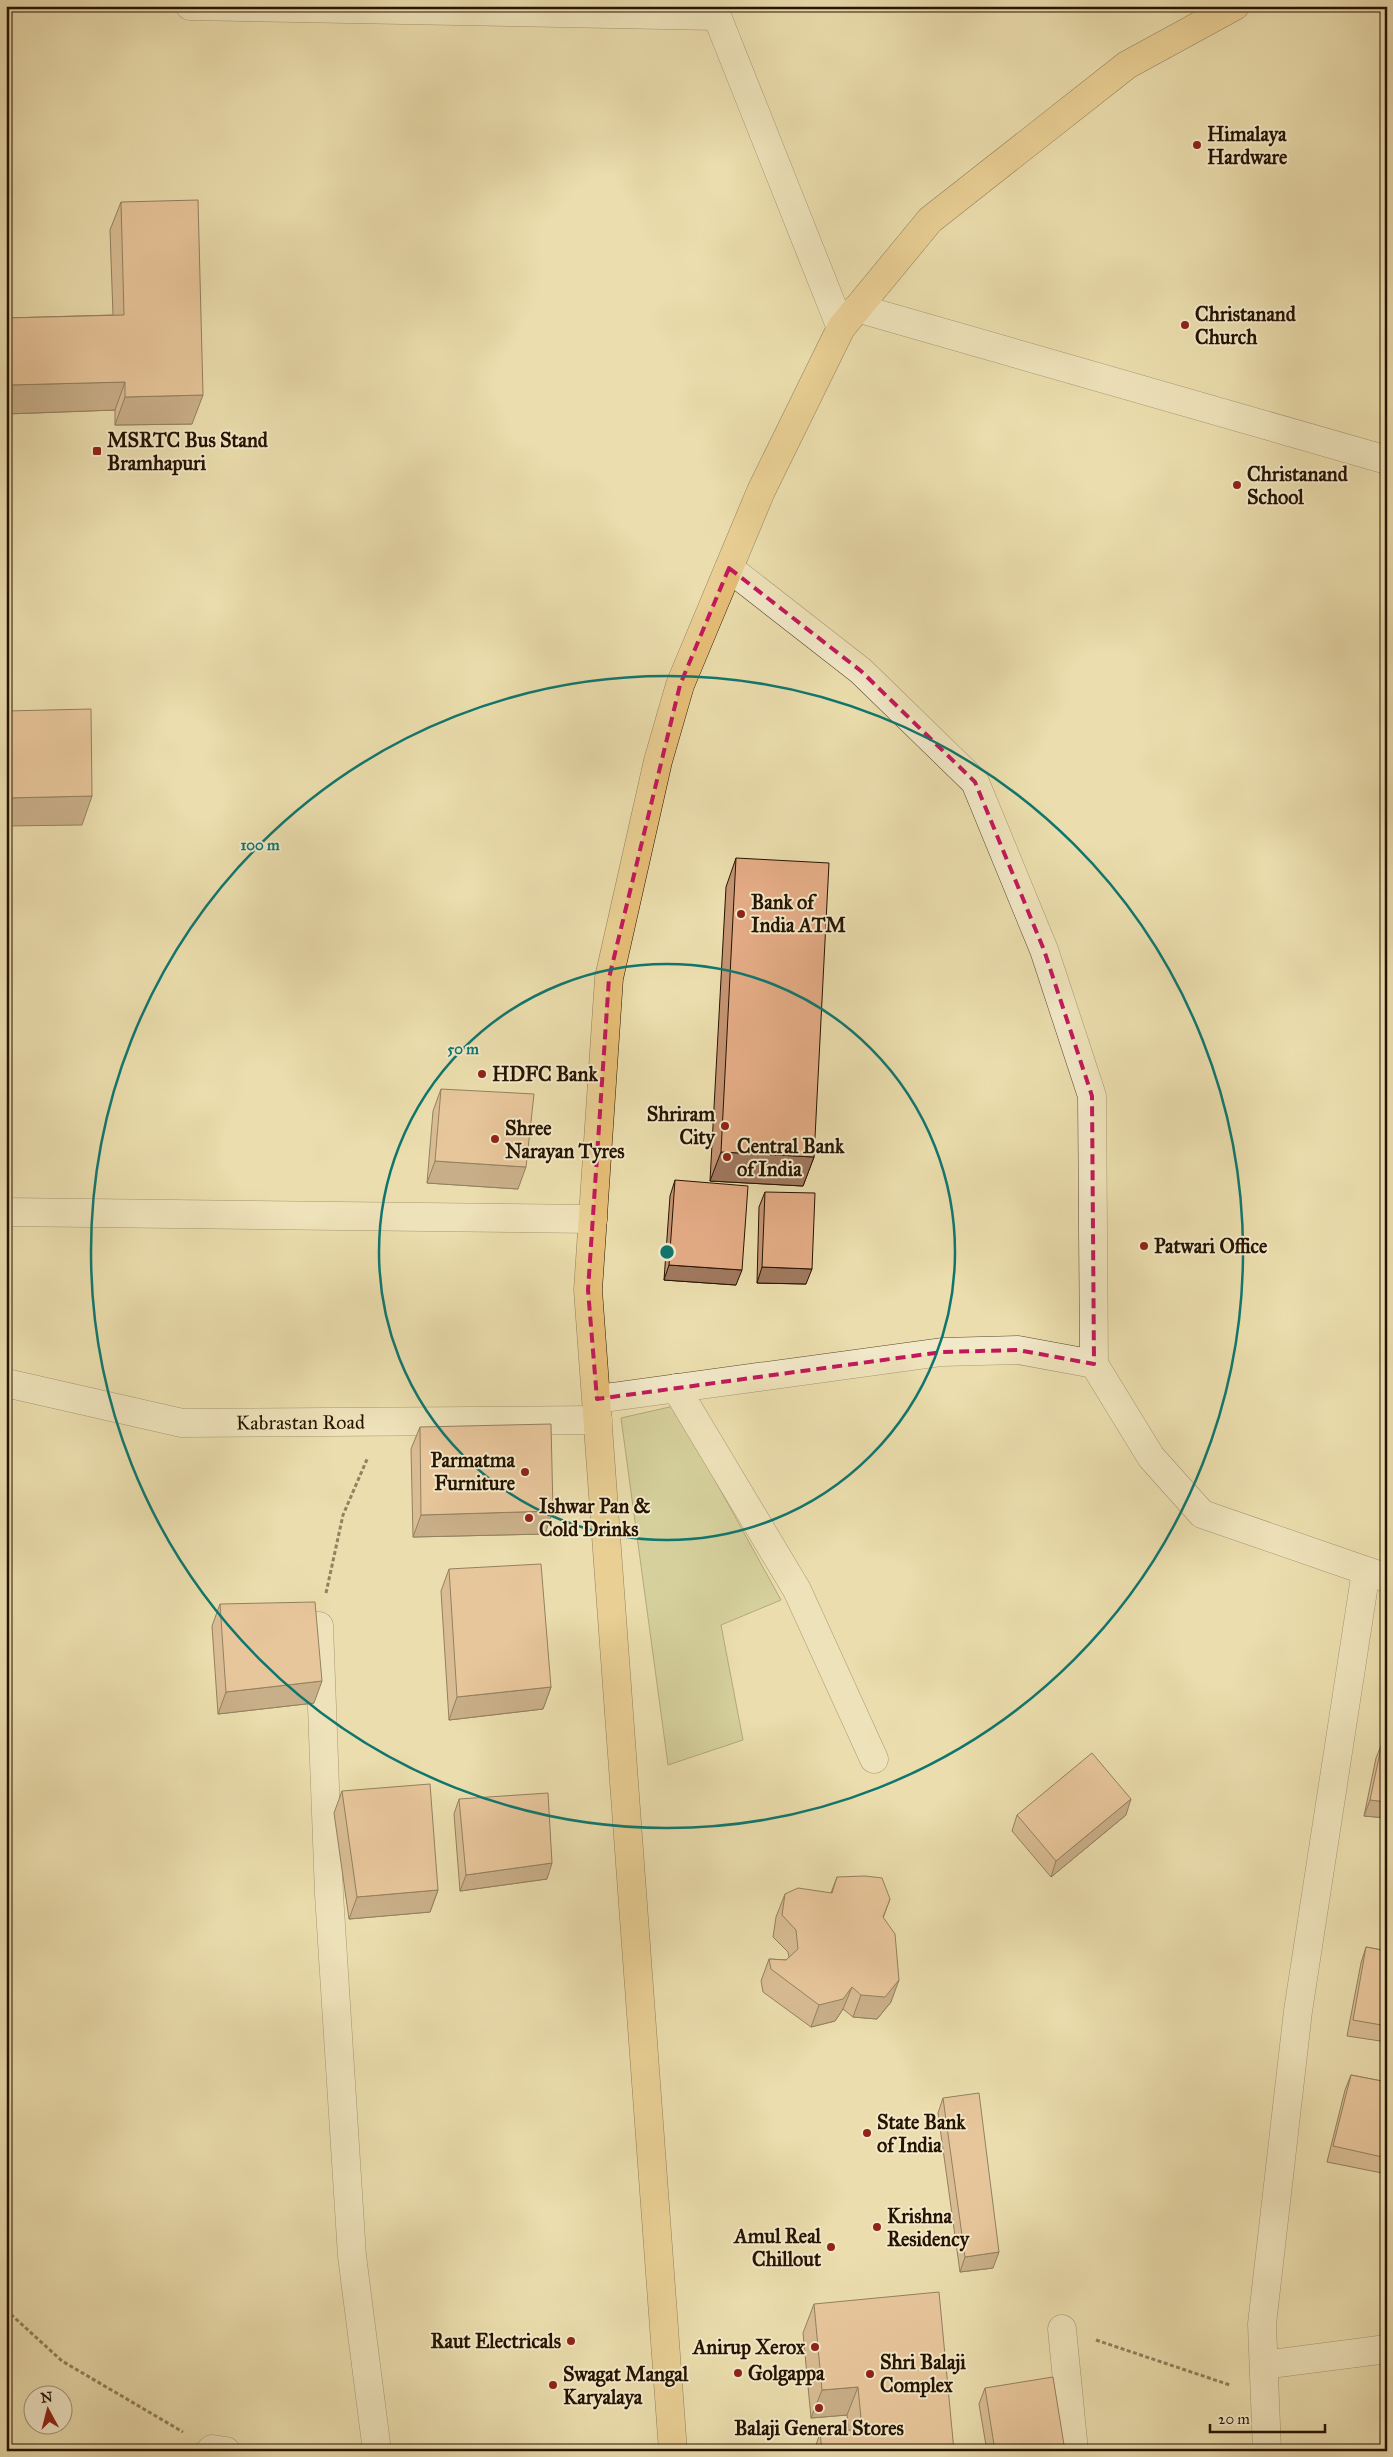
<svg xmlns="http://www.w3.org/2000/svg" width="1393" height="2457" font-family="'IM FELL Great Primer',serif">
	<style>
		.green { fill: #bbc087; stroke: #706a44 }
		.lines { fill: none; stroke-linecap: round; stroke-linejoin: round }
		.minor-casing { stroke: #57462b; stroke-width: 29 }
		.highway-casing { stroke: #261300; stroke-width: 29 }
		.path { stroke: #261300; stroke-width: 3; stroke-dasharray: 4 2.5; stroke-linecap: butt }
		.minor { stroke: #f2e9ca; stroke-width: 28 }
		.highway { stroke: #e6be76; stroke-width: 28 }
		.wall { fill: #c49473; stroke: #261300 }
		.shaded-wall { fill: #a0785e; stroke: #261300 }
		.building { fill: #e4ac86; stroke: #261300 }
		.marked { fill: none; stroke: #c2185b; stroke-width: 4; stroke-dasharray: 10 6; stroke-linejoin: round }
		.ring { fill: none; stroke: #0f766e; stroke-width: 2.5 }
		.poi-dot { fill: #8f2418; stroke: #f2e9ca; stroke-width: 2 }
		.labels { text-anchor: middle; stroke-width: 4; stroke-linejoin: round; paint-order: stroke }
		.poi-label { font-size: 20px; font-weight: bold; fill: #261300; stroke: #f2e9ca; text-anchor: start }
		.street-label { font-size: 20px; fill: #261300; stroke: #f2e9ca }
		.centre { fill: #0f766e; stroke: #f2e9ca; stroke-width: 2.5 }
		.ring-label { font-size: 15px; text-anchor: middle; font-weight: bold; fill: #0f766e; stroke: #f2e9ca; stroke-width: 4; stroke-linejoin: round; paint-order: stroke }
	</style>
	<rect width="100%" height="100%" fill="#ebddad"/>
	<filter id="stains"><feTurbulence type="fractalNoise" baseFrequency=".004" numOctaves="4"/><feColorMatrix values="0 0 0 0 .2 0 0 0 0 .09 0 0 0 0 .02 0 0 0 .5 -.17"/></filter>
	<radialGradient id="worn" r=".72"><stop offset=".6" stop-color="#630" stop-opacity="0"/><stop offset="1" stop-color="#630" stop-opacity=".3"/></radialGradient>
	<!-- green -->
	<path class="green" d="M674,1406L781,1600L721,1625L743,1740L668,1765L621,1418Z"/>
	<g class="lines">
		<!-- minor casing -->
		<g class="minor-casing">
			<g id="minor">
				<path d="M190,6L715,16"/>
				<path d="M713,6L841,328"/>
				<path d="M857,308L1387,460"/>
				<path d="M729,568L861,671L975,782L1044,950L1092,1096L1094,1364"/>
				<path d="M6,1212L593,1219"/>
				<path id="s1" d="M6,1383L182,1423L598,1420"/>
				<path d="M676,1388L797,1590L874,1759"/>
				<path d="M597,1399L942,1352L1018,1350L1094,1364L1151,1457L1202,1514L1387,1578"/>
				<path d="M319,1626L329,1894L352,2256L377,2451"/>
				<path d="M1062,2329L1074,2451"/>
				<path d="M1264,2365L1387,2349"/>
				<path d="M210,2451L212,2449L226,2451"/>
				<path d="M1267,2451L1262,2324L1298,2011L1366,1571"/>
			</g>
		</g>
		<!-- highway casing -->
		<g class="highway-casing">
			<path id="highway" d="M673,2451L588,1290L609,978L658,761L680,685L761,491L841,328L930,220L1127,65L1235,6"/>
		</g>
		<!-- path -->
		<path class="path" d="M326,1593L343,1515L368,1457
			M6,2310L62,2361L183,2432
			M1096,2340L1230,2385"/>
		<!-- minor -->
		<use href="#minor" class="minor"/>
		<!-- highway -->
		<use href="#highway" class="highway"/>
	</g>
	<!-- wall -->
	<path class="wall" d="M121,202L192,424L115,425V410L6,414L7,318L113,315L110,230Z
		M736,858L814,1157L803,1186L710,1181L726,887Z
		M441,1089L518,1189L427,1183L433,1111Z
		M675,1180L736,1285L664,1280L670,1196Z
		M765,1192L806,1284L757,1283L759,1207Z
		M420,1427L545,1534L413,1537L411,1449Z
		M449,1569L551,1687L543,1709L449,1720L441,1591Z
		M220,1604L314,1703L218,1714L212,1626Z
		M1387,1655V1687L1382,1689Z
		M1387,1698V1818L1364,1816L1376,1758L1382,1743Z
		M342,1791L438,1890L430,1912L349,1919L334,1813Z
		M459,1799L547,1879L460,1891L454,1814Z
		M1017,1815H1126L1051,1877L1012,1831Z
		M837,1877L890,1899L883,1918L891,2002L877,2019L853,2017L843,2009L835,2021L811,2027L763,1992L761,1981L769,1959L786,1960L789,1957L788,1952L773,1937L776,1917L785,1894L831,1893Z
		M1366,1947L1387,1951V2042L1347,2036L1361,1963Z
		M1351,2075L1387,2082V2174L1327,2162L1345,2090Z
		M943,2098L993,2268L960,2272L938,2113Z
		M814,2304L954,2451H814L820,2433L849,2430L847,2415L811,2418L803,2333Z
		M985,2388L1065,2451H987L979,2404Z"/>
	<!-- shaded-wall -->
	<path class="shaded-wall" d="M125,382L115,410L6,414V393L9,385Z
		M203,395L192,424L115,425L125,397Z
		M92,796L82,825L6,826V798Z
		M721,1152L814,1157L803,1186L710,1181Z
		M435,1161L526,1167L518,1189L427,1183Z
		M669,1265L742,1270L736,1285L664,1280Z
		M762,1267L812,1269L806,1284L757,1283Z
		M553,1511L545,1534L413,1537L421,1515Z
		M1387,1675V1687L1382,1689Z
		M322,1681L314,1703L218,1714L226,1692Z
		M551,1687L543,1709L449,1720L457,1697Z
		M1387,1731V1747L1381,1746Z
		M1131,1799L1126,1815L1051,1877L1056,1861Z
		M1370,1800L1387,1802V1818L1364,1816Z
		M552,1863L547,1879L460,1891L466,1875Z
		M438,1890L430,1912L349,1919L357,1897Z
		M899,1980L891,2002L877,2019L853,2017L861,1995Z
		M852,1987L843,2009L835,2021L811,2027L819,2005Z
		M999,2252L993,2268L960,2272L965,2257Z
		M858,2387L847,2415L811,2418L822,2390Z"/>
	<!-- building -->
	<path class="building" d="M198,200L203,395L125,397V382L9,385L7,318L124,315L121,202Z
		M91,709L92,796L6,798V711Z
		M736,858L829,863L814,1157L721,1152Z
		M441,1089L534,1094L526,1167L435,1161Z
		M675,1180L748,1186L742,1270L669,1265Z
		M765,1192L815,1193L812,1269L762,1267Z
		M551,1424L553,1511L421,1515L420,1427Z
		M541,1564L551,1687L457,1697L449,1569Z
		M315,1602L322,1681L226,1692L220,1604Z
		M1382,1743H1387V1802L1370,1800Z
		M1092,1753L1131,1799L1056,1861L1017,1815Z
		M430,1784L438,1890L357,1897L342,1791Z
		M548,1793L552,1863L466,1875L459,1799Z
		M865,1876L882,1878L890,1899L883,1917L895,1934L899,1980L885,1997L861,1995L852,1987L843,1999L819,2005L771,1969L769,1959L786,1960L798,1949L796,1930L782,1915L785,1894L798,1888L832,1893L837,1877Z
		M1366,1947L1387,1951V2026L1353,2020Z
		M1351,2075L1387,2082V2158L1333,2146Z
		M979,2093L999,2252L965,2257L943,2098Z
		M939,2292L954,2451H822L820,2433L862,2429L858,2387L822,2390L814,2304Z
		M1053,2377L1065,2451H995L985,2388Z"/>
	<!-- marked area -->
	<path d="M0 0H1393V2457H0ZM729,568L861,671L975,782L1044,950L1092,1096L1094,1364L1018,1350L942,1352L597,1399L588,1290L609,978L680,685Z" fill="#ebddad" fill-opacity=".55" fill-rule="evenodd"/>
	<path class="marked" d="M729,568L861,671L975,782L1044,950L1092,1096L1094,1364L1018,1350L942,1352L597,1399L588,1290L609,978L680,685Z"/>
	<!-- distance rings -->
	<g class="ring">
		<circle cx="667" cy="1252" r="288"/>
		<circle cx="667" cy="1252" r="576"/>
	</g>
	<!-- markers -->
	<g class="poi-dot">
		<circle cx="1197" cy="145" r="5"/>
		<circle cx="1185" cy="325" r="5"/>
		<rect x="92" y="446" width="10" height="10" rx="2.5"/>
		<circle cx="1237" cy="485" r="5"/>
		<circle cx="741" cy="914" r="5"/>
		<circle cx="482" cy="1074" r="5"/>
		<circle cx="725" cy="1126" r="5"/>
		<circle cx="495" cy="1139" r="5"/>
		<circle cx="727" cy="1157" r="5"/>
		<circle cx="1144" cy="1246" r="5"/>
		<circle cx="525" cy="1472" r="5"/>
		<circle cx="529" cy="1518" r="5"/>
		<circle cx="867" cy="2133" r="5"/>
		<circle cx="877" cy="2227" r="5"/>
		<circle cx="831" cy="2247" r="5"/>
		<circle cx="571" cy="2341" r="5"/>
		<circle cx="815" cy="2347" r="5"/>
		<circle cx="738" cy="2373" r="5"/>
		<circle cx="870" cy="2374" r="5"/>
		<circle cx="553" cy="2385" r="5"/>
		<circle cx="819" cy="2408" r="5"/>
	</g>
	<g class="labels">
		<!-- poi labels -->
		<g class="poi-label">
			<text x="1207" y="141">Himalaya<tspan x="1207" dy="23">Hardware</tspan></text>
			<text x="1195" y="321">Christanand<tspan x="1195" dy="23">Church</tspan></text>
			<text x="107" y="447">MSRTC Bus Stand<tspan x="107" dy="23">Bramhapuri</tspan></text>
			<text x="1247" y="481">Christanand<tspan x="1247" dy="23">School</tspan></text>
			<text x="751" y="909">Bank of<tspan x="751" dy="23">India ATM</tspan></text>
			<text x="492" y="1081">HDFC Bank</text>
			<text x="715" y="1121" text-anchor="end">Shriram<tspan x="715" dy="23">City</tspan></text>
			<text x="505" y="1135">Shree<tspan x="505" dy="23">Narayan Tyres</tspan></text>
			<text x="737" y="1153">Central Bank<tspan x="737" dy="23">of India</tspan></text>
			<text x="1154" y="1253">Patwari Office</text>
			<text x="515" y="1467" text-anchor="end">Parmatma<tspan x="515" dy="23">Furniture</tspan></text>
			<text x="539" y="1513">Ishwar Pan &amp;<tspan x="539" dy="23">Cold Drinks</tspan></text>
			<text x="877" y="2129">State Bank<tspan x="877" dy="23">of India</tspan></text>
			<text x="887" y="2223">Krishna<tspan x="887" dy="23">Residency</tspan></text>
			<text x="821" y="2243" text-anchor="end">Amul Real<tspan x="821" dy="23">Chillout</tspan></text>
			<text x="561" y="2348" text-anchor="end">Raut Electricals</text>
			<text x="805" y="2354" text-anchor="end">Anirup Xerox</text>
			<text x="880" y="2369">Shri Balaji<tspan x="880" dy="23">Complex</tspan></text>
			<text x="748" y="2380">Golgappa</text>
			<text x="563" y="2381">Swagat Mangal<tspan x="563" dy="23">Karyalaya</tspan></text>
			<text x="819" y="2435" text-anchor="middle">Balaji General Stores</text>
		</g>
		<!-- street labels -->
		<g class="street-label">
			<text dy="7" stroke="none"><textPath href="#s1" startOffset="299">Kabrastan Road</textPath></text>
		</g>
	</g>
	<circle cx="667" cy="1252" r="8" class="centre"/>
	<g class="ring-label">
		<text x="260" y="850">100 m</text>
		<text x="463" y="1054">50 m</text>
	</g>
	<!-- margin -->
	<rect width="1393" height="2457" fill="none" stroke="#ebddad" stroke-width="25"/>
	<rect x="8" y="8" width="1378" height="2442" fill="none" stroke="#261300" stroke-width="2.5"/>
	<rect x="12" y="12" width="1368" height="2432" fill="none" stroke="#261300"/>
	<!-- north arrow -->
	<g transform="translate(48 2410) rotate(353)"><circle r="24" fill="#f2e9ca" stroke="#a09379"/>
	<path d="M0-4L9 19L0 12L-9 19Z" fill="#8f2418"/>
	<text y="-8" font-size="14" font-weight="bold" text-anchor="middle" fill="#261300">N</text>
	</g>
	<!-- scale -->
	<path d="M1210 2424v8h115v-8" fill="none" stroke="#261300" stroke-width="2.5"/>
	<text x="1218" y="2424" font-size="15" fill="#261300" stroke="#f2e9ca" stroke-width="4" paint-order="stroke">20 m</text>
	<rect width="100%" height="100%" filter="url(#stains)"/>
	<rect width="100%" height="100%" fill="url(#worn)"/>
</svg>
